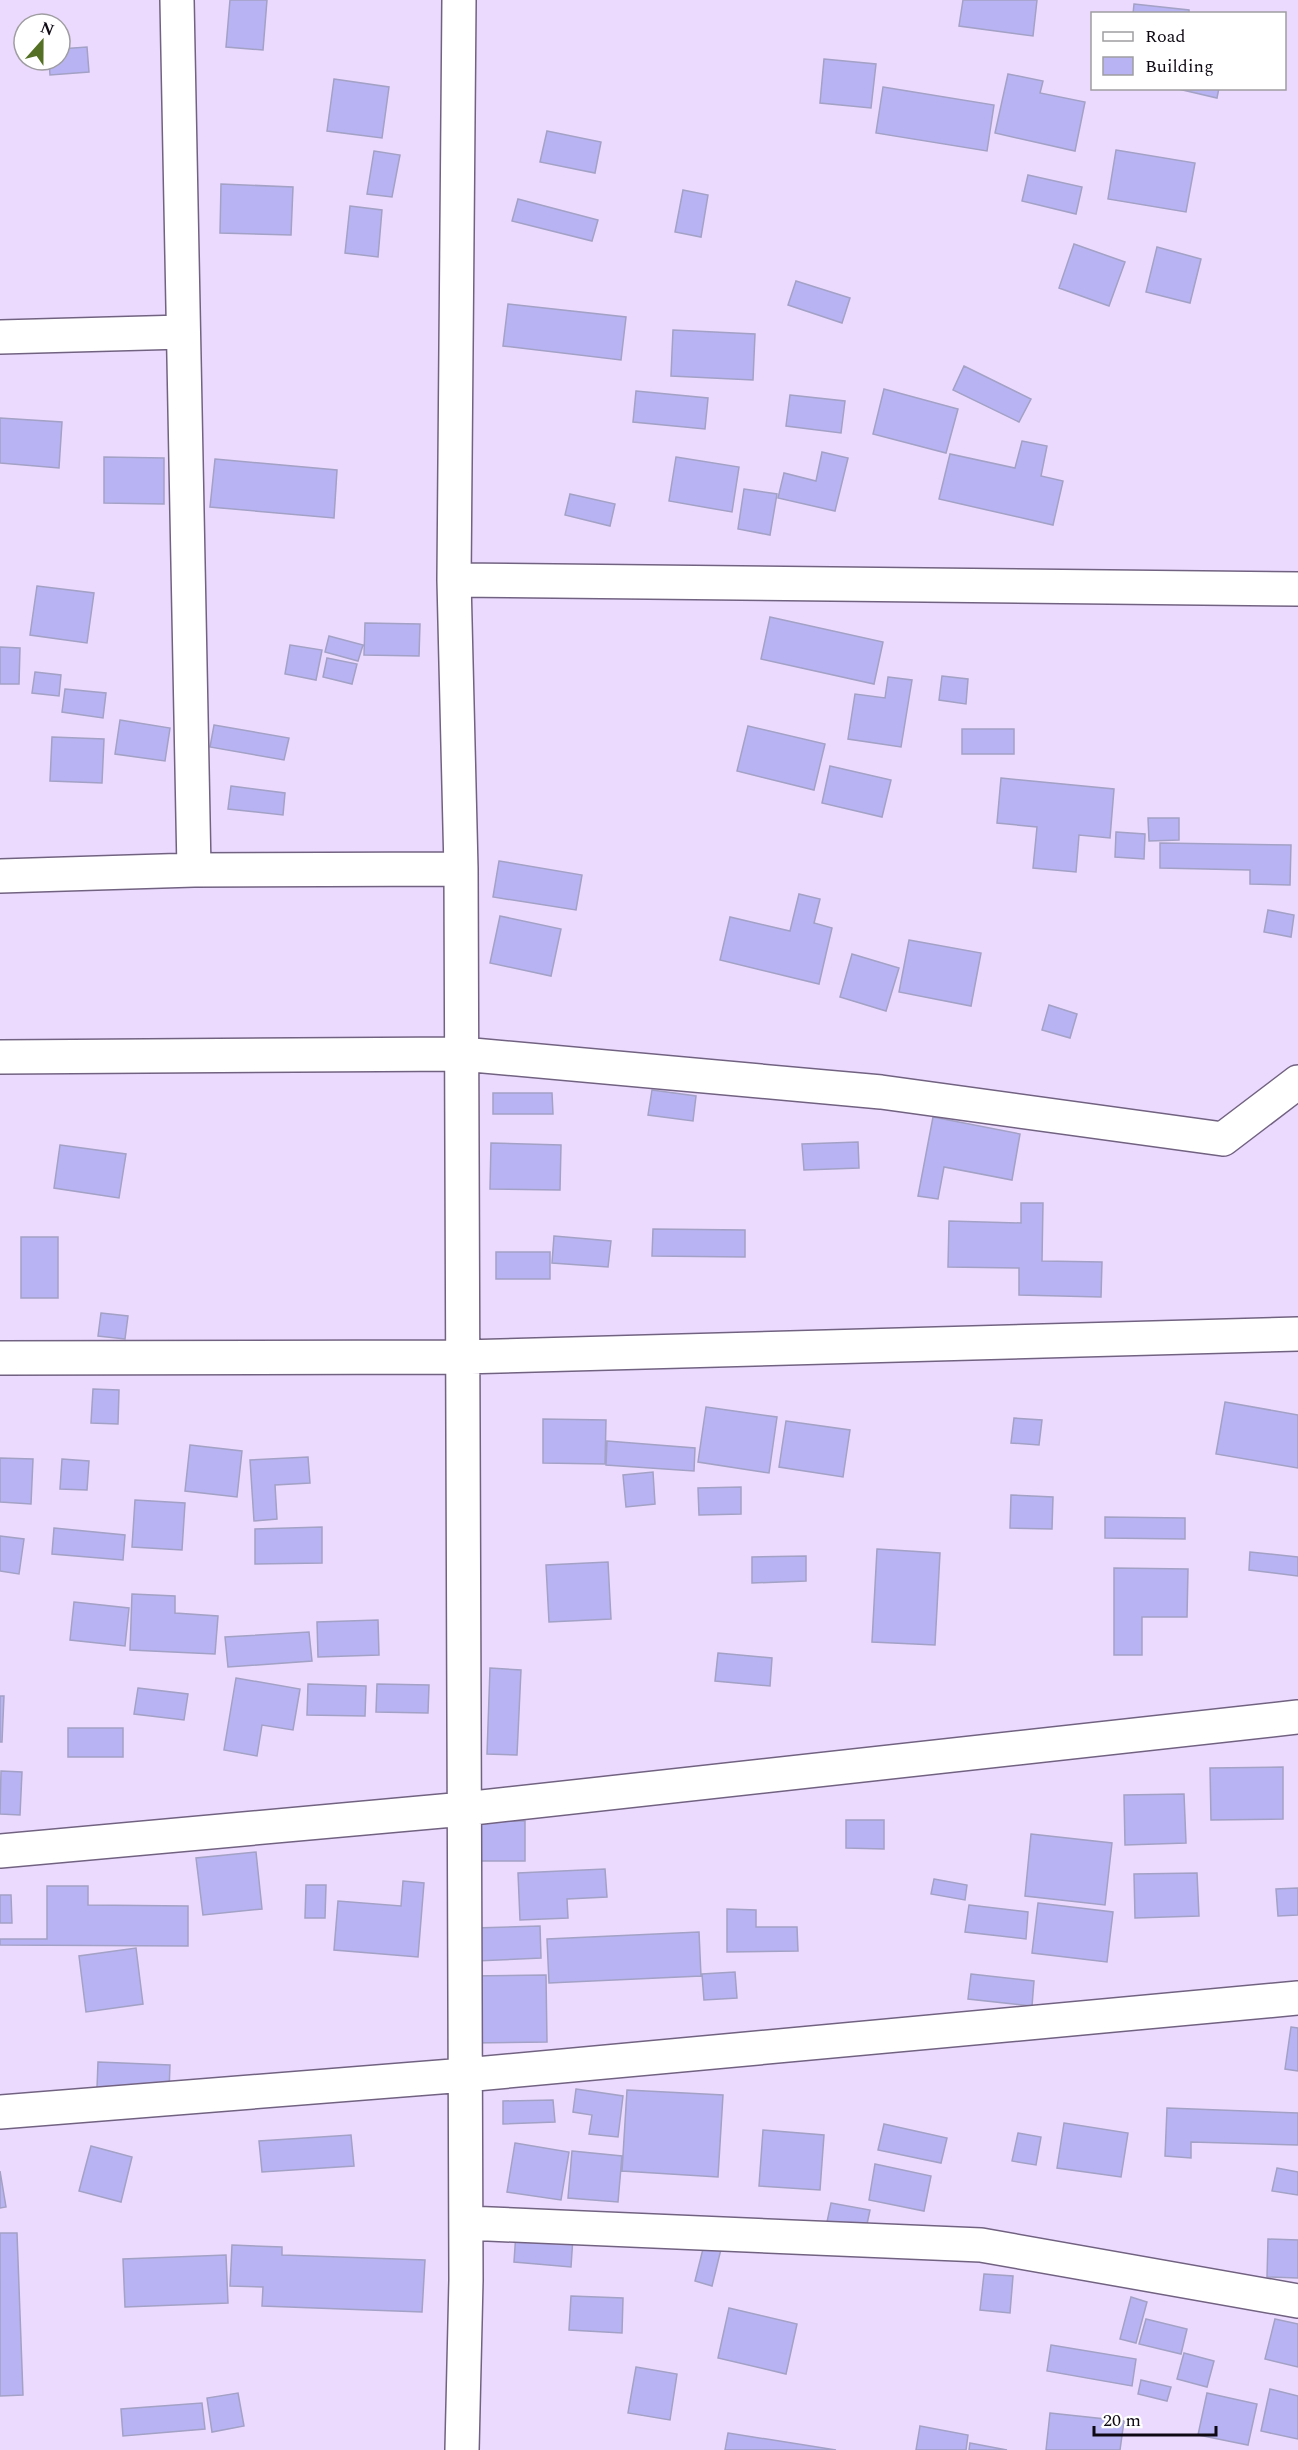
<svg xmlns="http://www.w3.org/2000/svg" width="1298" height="2450" font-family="Spectral,serif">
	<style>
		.building { fill: #b8b4f3; stroke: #a3a1c5; stroke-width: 1.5 }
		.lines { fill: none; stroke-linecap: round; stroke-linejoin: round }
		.minor-casing { stroke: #726281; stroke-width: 36 }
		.minor { stroke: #fff; stroke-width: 33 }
	</style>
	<rect width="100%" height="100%" fill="#ebdafe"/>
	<!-- building -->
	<path class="building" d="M230,0H267L263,50L226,47Z
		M963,0H1037L1033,36L959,26Z
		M1134,4L1189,10V14H1133Z
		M87,47L89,72L50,75L49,60H60V49Z
		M824,59L876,64L871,108L820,103Z
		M1008,74L1043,81L1040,93L1085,102L1075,151L995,133Z
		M334,79L389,87L382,138L327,131Z
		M883,87L994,105L987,151L876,133Z
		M1174,88H1219L1217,98Z
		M547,131L601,142L595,173L540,162Z
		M1116,150L1195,163L1186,212L1108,199Z
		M374,151L400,155L392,197L367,194Z
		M1028,175L1082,187L1076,214L1022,201Z
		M221,184L293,187L291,235L220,233Z
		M683,190L708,195L701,237L675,232Z
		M518,199L598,220L592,241L512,221Z
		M350,206L382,210L378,257L345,253Z
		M1074,244L1125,262L1109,306L1059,288Z
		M1157,247L1201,259L1190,303L1146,292Z
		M796,281L850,298L842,323L788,305Z
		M508,304L626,317L621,360L503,346Z
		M673,330L755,334L753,380L671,376Z
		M964,366L1031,399L1019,422L953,390Z
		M884,389L958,409L946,453L873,434Z
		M636,391L708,398L705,429L633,422Z
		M790,395L845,401L841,433L786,426Z
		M0,418L62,422L59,468L0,463Z
		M1022,441L1047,446L1041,476L1063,481L1053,525L939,499L950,454L1015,468Z
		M822,452L848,458L835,511L778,498L784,473L816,481Z
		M104,457L164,458V504L104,503Z
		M676,457L739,467L732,512L669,501Z
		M215,459L337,470L334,518L210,507Z
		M744,489L777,494L770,535L738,529Z
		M570,494L615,504L610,526L565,515Z
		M37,586L94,593L87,643L30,635Z
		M770,617L883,642L874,684L761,659Z
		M365,623L420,624L419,656L364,655Z
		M329,636L363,645L358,661L325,652Z
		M290,645L322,650L316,680L285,674Z
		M0,647L20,648L19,684H0Z
		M327,658L357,664L352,684L323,677Z
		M35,672L61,675L59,696L32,693Z
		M942,676L968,679L966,704L939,700Z
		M888,677L912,680L901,747L848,739L855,694L885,698Z
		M65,689L106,693L103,718L62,712Z
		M120,720L170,728L165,761L115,754Z
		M214,725L289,738L284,760L210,747Z
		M748,726L825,744L814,790L737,771Z
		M962,729H1014V754H962Z
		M52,737L104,739L102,783L50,781Z
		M830,766L891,780L882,817L822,803Z
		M1001,778L1114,789L1110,838L1079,835L1076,872L1033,868L1037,827L997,823Z
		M231,786L285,793L283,815L228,809Z
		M1148,818H1179V840L1149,841Z
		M1116,832L1145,834L1144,859L1115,857Z
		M1160,843L1291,845L1290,885L1250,884V870L1160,868Z
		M499,861L582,875L576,910L493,897Z
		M799,894L820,899L814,923L832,928L819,984L720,960L730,917L790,931Z
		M1268,910L1294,915L1291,937L1264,932Z
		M500,916L561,929L551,976L490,963Z
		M909,940L981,953L971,1006L899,992Z
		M852,954L899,968L886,1011L840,997Z
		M1049,1005L1077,1014L1070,1038L1042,1030Z
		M652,1090L696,1096L693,1121L648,1115Z
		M493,1093H552L553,1114H493Z
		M933,1117L1020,1134L1012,1180L944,1167L938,1199L918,1196Z
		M858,1142L859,1168L804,1170L802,1144Z
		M491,1143L561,1145L560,1190L490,1189Z
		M60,1145L126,1154L119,1198L54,1188Z
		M1021,1203H1043L1042,1261L1102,1262L1101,1297L1019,1295V1268L948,1267L949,1221L1021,1223Z
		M653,1229L745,1230V1257L652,1256Z
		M554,1236L611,1241L608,1267L552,1263Z
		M21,1237H58V1298H21Z
		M496,1252H550V1279H496Z
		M101,1313L128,1316L125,1339L98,1336Z
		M93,1389L119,1390L118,1424L91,1423Z
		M1225,1402L1298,1415V1468L1216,1454Z
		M706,1407L777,1417L769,1473L698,1462Z
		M1014,1418L1042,1420L1039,1445L1011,1443Z
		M543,1419L606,1420L605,1464L543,1463Z
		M786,1421L850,1430L843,1477L779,1467Z
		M607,1441L695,1448L694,1471L606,1465Z
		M190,1445L242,1451L237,1497L185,1491Z
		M308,1457L310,1483L275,1485L277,1519L254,1521L250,1460Z
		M0,1458L33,1459L31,1504L0,1502Z
		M62,1459L89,1461L87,1490L60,1489Z
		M653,1472L655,1504L626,1507L623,1475Z
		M741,1487V1514L699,1515L698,1488Z
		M1011,1495L1053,1497L1052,1529L1010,1528Z
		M135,1500L185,1503L182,1550L132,1547Z
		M1105,1517L1185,1518V1539L1105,1538Z
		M322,1527V1563L255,1564V1529Z
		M54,1528L125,1535L123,1560L52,1554Z
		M0,1536L24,1539L19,1574L0,1571Z
		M877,1549L940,1553L935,1645L872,1642Z
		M1250,1552L1298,1557V1576L1249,1570Z
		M806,1556V1581L752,1583V1557Z
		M608,1562L611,1619L549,1622L546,1565Z
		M1114,1568L1188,1569L1187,1617H1142V1655H1114Z
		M132,1594L175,1596V1613L218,1616L215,1654L130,1650Z
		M74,1602L129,1608L125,1646L70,1640Z
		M378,1620L379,1655L318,1657L317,1622Z
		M309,1632L312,1661L228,1667L225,1637Z
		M718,1653L772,1658L770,1686L715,1681Z
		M490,1668L521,1670L517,1755L487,1754Z
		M236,1678L300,1689L293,1730L262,1725L257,1756L224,1750Z
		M308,1684L366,1686L365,1716L307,1715Z
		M377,1684L429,1685L428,1713L376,1712Z
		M138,1688L188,1694L184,1720L134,1714Z
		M0,1696H4L2,1742H0Z
		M68,1728H123V1757H68Z
		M1283,1767V1819L1211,1820L1210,1768Z
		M1,1771L22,1772L20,1815L0,1814Z
		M1184,1794L1186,1843L1125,1845L1124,1795Z
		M846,1820H884V1849L846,1848Z
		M480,1821H525V1861H481Z
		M1031,1834L1112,1843L1105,1905L1025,1896Z
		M256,1852L262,1909L203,1915L196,1858Z
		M605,1869L607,1897L567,1899L568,1918L520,1920L518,1873Z
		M1197,1873L1199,1916L1135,1918L1134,1874Z
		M934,1879L967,1885L965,1900L931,1894Z
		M403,1881L424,1883L418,1957L334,1950L338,1901L401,1906Z
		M306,1885H326L325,1918H305Z
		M47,1886H88V1905L188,1906V1946L0,1945V1939H47Z
		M1298,1888V1915L1278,1916L1276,1889Z
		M0,1895H11L12,1923H0Z
		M1038,1903L1113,1912L1107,1962L1032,1953Z
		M969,1905L1028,1912L1026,1939L965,1932Z
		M727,1909L756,1910V1927H797L798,1951L727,1952Z
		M540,1926L541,1958L476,1961L474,1928Z
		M699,1932L701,1976L549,1983L547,1939Z
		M136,1948L143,2004L86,2012L79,1956Z
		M735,1972L737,1998L704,2000L702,1974Z
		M971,1974L1034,1981L1032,2006L968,1999Z
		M546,1975L547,2042L470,2043L469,1976Z
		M1291,2027L1298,2028V2071L1285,2069Z
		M98,2062L170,2065L169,2092L97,2088Z
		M576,2089L623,2096L618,2137L589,2134L592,2115L573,2112Z
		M627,2090L723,2095L718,2177L622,2171Z
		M553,2100L555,2122L503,2124V2101Z
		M1167,2108L1298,2113V2145L1191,2142V2158L1165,2156Z
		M1064,2123L1128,2133L1121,2177L1057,2168Z
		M884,2124L947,2138L941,2163L878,2150Z
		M763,2130L824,2135L820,2190L759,2186Z
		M1018,2133L1041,2137L1036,2165L1012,2161Z
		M351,2135L354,2166L262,2172L259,2141Z
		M515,2143L569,2152L561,2200L507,2192Z
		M91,2146L132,2157L121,2202L79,2191Z
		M572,2151L622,2156L618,2202L568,2198Z
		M875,2164L931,2176L924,2211L869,2200Z
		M1277,2168L1298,2172V2195L1272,2191Z
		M0,2171L6,2207L0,2208Z
		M831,2203L870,2210L866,2229L827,2222Z
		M516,2232L573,2237L571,2267L514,2262Z
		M0,2233H17L23,2395L0,2396Z
		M1268,2239L1298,2240V2278L1267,2277Z
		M705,2241L722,2245L712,2286L695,2281Z
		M232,2245L282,2247V2255L425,2260L422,2312L262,2306L263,2287L230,2286Z
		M226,2255L228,2303L125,2307L123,2259Z
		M984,2274L1013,2276L1010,2313L980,2310Z
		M571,2296L623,2298L622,2333L569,2330Z
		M1131,2297L1147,2302L1136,2343L1120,2339Z
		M729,2308L797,2324L786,2374L718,2358Z
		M1146,2319L1187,2329L1181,2354L1139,2344Z
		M1275,2319L1298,2324V2367L1265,2359Z
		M1051,2345L1136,2359L1132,2386L1047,2371Z
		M1184,2353L1214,2361L1207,2387L1177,2379Z
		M636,2367L677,2374L670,2420L628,2413Z
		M1141,2380L1171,2387L1167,2401L1138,2394Z
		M1270,2389L1298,2396V2439L1261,2431Z
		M238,2393L244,2426L212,2432L207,2398Z
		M1207,2393L1257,2404L1248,2445L1198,2435Z
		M202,2403L205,2429L123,2436L121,2409Z
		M1050,2413L1124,2421L1120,2450H1046Z
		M920,2426L968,2435L966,2450H916Z
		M728,2433L836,2450H725Z
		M970,2443L1007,2450H969Z"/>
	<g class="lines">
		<!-- minor casing -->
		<g class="minor-casing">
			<path id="minor" d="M177,0L194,870
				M459,0L454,580L461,869L466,2280L462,2450
				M0,337L183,332
				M454,580L1298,589
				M0,876L194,870L461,869
				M0,1057L462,1054L881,1092L1223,1139L1298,1082
				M0,1358L462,1357L1298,1334
				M0,1851L464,1809L1298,1717
				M0,2112L465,2075L1298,1998
				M466,2223L981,2245L1298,2301"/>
		</g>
		<!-- minor -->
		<use href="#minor" class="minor"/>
	</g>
	<!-- legend -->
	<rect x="1091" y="12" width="195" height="78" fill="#ffffff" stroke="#9f9da1" stroke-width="1.5"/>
	<rect x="1103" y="32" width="30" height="9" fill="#ffffff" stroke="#9f9da1" stroke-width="1.5"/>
	<text x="1145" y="42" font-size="18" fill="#0f0914">Road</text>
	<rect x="1103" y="57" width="30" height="18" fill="#b8b4f3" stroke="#9f9da1" stroke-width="1.5"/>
	<text x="1145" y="72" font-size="18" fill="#0f0914">Building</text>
	<!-- north arrow -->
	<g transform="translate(42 42) rotate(21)"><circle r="28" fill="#ffffff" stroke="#9f9da1" stroke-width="1.5"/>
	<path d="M0-4.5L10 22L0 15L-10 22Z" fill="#537024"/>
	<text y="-9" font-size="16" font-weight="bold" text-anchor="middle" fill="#0f0914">N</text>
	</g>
	<!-- scale -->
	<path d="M1094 2426v9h122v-9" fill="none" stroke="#0f0914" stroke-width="3"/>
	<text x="1103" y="2426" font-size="18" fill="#0f0914" stroke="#ffffff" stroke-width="4.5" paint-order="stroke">20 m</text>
</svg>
